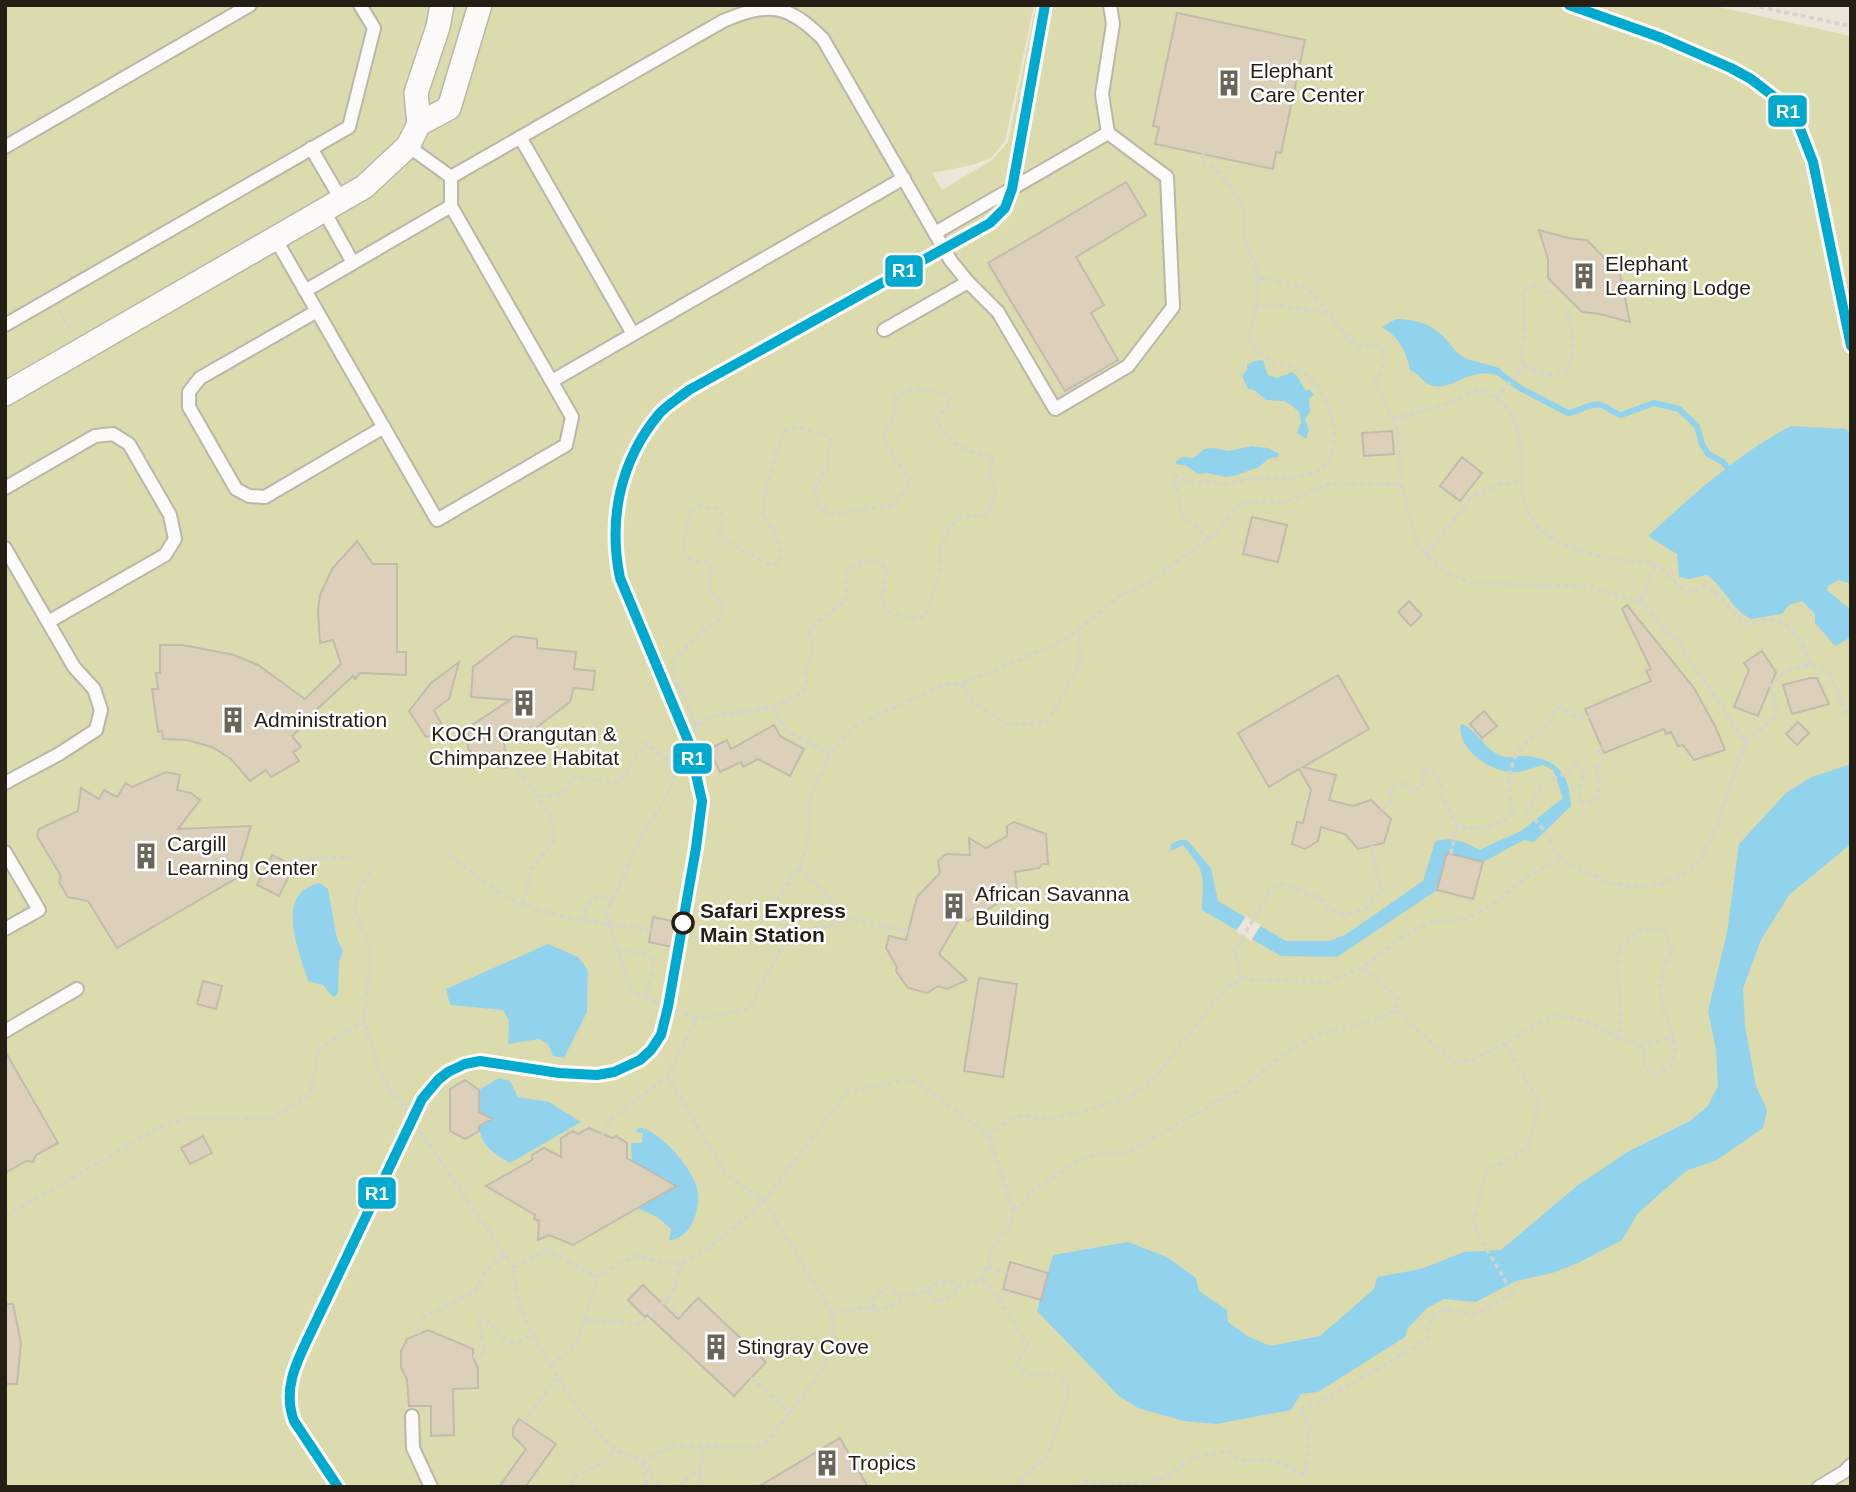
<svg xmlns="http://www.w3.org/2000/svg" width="1856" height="1492" font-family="Helvetica,sans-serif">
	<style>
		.green { fill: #dcdbad }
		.water { fill: #91d2ed }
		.pier { fill: #ede5d7 }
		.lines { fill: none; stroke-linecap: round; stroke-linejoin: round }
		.stream { stroke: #91d2ed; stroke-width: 6 }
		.building { fill: #dcd0ba; stroke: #c1bbaf; stroke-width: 2 }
		.lane-casing { stroke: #bcb5aa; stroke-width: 16 }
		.street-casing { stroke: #bcb5aa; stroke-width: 26 }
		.path { stroke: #d5d3ce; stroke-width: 3.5; stroke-dasharray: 5 3.5; stroke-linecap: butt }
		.lane { stroke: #fcfbf9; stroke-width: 12 }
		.street { stroke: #fcfbf9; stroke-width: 23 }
		.rail-1-casing { stroke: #fff; stroke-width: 16 }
		.rail-1 { stroke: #00a9ce; stroke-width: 10 }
		.stop-dot { fill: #fff; stroke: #241e15; stroke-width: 3.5 }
		.labels { text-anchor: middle; stroke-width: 5; stroke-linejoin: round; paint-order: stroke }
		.poi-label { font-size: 21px; fill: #241e15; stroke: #fff; text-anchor: start }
		.stop-label { font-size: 21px; font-weight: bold; fill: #241e15; stroke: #fff; text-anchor: start }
		.line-badge { stroke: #fff; stroke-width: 2.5 }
		.badge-label { font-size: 19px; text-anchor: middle; font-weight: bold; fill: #fff }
	</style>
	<rect width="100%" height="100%" fill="#ede5d7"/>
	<!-- green -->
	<path class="green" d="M5,5H1034L1005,141L991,158L972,165L932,173L942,190L992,160L1008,142L1036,5H1710L1851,36V1487H5Z"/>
	<!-- water -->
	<path class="water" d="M1396,319C1414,319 1431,324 1443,336C1450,343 1454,352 1463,357C1475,363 1488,363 1501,369L1495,375C1467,368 1455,390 1433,386C1423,384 1420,374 1410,370C1407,352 1398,336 1382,327Z
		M1263,360L1268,375L1277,378L1292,372L1298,377L1305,390H1310L1314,395L1309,398L1310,412L1305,419L1309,430L1306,439L1297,433L1301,423L1299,412L1291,405L1284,401L1266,400L1254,390L1248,389L1242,376L1247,370V365L1254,361Z
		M1791,426L1846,429L1851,434V584L1839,580L1828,586L1827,590L1851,610V637L1835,646L1815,623V614L1802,601L1789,605L1782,614L1751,619C1731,609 1726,589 1707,575L1689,579L1679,577L1677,554L1648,536C1693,495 1737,454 1791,426Z
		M1252,446L1268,448L1279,454L1278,457L1268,459L1259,467L1234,476L1226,477L1206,473L1198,474C1192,470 1186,463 1178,465L1175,462L1182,457L1194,458L1204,449L1213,448L1229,451Z
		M1461,724C1477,729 1483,748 1499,755C1509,760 1515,755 1525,756C1557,758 1570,775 1571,806L1534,842L1524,840L1483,862L1447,853L1437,890L1337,957L1281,956L1202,910C1203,874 1207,874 1183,845L1170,851L1171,844L1180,840H1187L1211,868L1218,901L1286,941H1329L1345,935L1423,881L1435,842C1447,835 1468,842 1479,850L1521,831L1563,798L1553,770L1543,765C1534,767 1524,772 1515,772C1491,773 1456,749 1461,724Z
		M1851,764V844L1789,895L1761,940L1743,988L1745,1026L1756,1086L1767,1110L1763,1128L1717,1160L1686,1171L1638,1213L1622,1240L1578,1263L1552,1273L1516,1281L1476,1302L1444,1299L1427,1308L1408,1328L1405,1337L1318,1392L1301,1394L1291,1410L1216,1424L1184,1421L1138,1408L1119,1396L1037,1311L1053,1255L1128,1242L1167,1257L1196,1278L1199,1291L1227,1310L1228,1322L1247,1336L1270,1346L1320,1336L1374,1289L1377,1277L1421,1269L1464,1252L1501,1250L1578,1185L1629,1151L1690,1121L1708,1106L1718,1086L1716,1050L1708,1011L1727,933L1739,844L1787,792L1812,777Z
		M320,883L328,889L337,939L343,951L339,962L338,994L333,997L323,985L308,981C299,950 273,893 320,883Z
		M548,944L578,957L588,970L587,1012L564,1058L553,1056L548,1044L539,1039L508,1044L509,1021L503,1010L450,1005L446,989Z
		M499,1078L510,1081L518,1097L549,1102L581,1122L510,1163C494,1153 481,1147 479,1126L492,1119L479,1112V1090Z
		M642,1128C662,1133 691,1167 697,1188C702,1207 691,1240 669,1240L671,1229L657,1217L637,1208L675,1186L632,1161L631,1143H642L643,1133L636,1132L637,1129Z"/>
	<!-- pier -->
	<path class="pier" d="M1246,916L1261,925L1251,941L1236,931Z"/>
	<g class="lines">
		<!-- stream -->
		<path class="stream" d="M1498,372L1520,388L1568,413C1578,412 1591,402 1601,405C1608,407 1613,413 1621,415L1654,403L1679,409L1697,426L1702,444L1708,454L1723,462L1727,467"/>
	</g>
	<!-- building -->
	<path class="building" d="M1177,13L1305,40L1281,153L1276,152L1273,169L1155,144L1159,127L1153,126Z
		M1126,182L1146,215L1076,257L1104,305L1091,313L1118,360L1065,391L988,263Z
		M1539,230L1568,238L1587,240L1620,274L1630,322L1600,314L1582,312L1548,278V259Z
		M1392,431L1394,454L1364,456L1362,433Z
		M1462,457L1482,473L1460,501L1440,486Z
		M1252,517L1287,525L1278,562L1243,554Z
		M357,541L373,564H397V652H406V675L360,673L355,679L353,676L315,711L317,713L292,736L301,747L293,752L299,761L271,777L266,770L250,781L231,759L212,747L187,740L163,739L162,731L158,732L152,689H158L156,673H160V645H183L234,655L258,665L305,699L341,664L333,640L320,643L318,610L320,595L332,569Z
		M1409,601L1422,615L1411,626L1398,612Z
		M1627,605L1694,688L1715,726L1725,750L1694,760L1683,745L1678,746L1671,732L1666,734L1664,729L1604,753L1585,709L1651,681L1646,671L1651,669L1622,609Z
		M514,636L537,639V648L576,652L574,669L595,671L593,690L574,688L570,702L519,741L504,739L506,768L479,763L468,748L469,727L510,700L471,697L473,667Z
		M1762,651L1776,672L1758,716L1734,707L1749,670L1744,663Z
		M459,662L449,699L434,710L442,725L440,734L426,737L409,711L431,683Z
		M1338,675L1369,729L1303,767L1336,775L1329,800L1353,806L1371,800L1391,819L1384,843L1358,849L1345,834L1321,827L1318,841L1305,849L1292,844L1297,822L1303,823L1311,790L1299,769L1269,787L1238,733Z
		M1810,678H1817L1829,704L1792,714L1783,685Z
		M1484,711L1497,726L1482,738L1470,724Z
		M1798,722L1809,733L1797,745L1786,734Z
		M774,725L780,736L804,749L790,776L758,759L743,767L741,762L720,772L709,749L727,740L731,749Z
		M166,772L180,775L177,790L191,793L200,800L178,829L251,826L235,879L117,948L88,901L68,897L59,882L61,876L37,836L39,829L78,811L81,788L99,799L104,790L117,797L126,783L132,787Z
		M1014,822L1046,834L1048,864H1042L1039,868L1015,872L1017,892L968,921L961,916L939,954L967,980L947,989L938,986L927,993L908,988L896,971L897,967L886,948L889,936L906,940L917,897L940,873L938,861L946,854L970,855L969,838L986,848L1007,836V826Z
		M1447,853L1483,862L1473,899L1437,890Z
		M272,855L294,866L279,896L257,885Z
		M653,917L677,922L672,947L649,942Z
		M979,978L1017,984L1003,1077L964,1071Z
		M203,981L222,986L216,1009L197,1004Z
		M5,1051L58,1143L36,1155L33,1162L26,1161L5,1173Z
		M465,1080L479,1090V1112L492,1119L479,1126V1131L465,1139L450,1131V1089Z
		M589,1128L613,1138L616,1136L627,1143V1158L676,1186L573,1245L549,1235L538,1240L539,1221L534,1219L535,1215L486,1186L532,1160V1155L544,1148L561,1157V1138L573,1131L578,1134Z
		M203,1136L212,1153L190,1164L181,1148Z
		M1010,1262L1048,1273L1041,1300L1003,1289Z
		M643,1285L678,1319L698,1298L766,1362L734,1396L647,1315L645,1317L628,1300Z
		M5,1304H13L21,1343L17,1384H5Z
		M428,1330L473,1349V1357L478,1368V1388L453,1389L454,1435L431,1436V1406H409L407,1380L401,1367V1351L407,1339Z
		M519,1419L556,1444L525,1487H499L526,1449L513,1436V1428Z
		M840,1438L868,1487H758Z"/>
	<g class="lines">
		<!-- lane casing -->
		<g class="lane-casing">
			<path id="lane" d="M520,137L633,334
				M5,147L250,5
				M311,148L342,201
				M451,177L723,21C768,2 787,3 823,39L951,261L968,282L998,312L1055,409L1128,366L1173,307L1167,177L1108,133
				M324,211L353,263
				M935,233L1108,133L1102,94L1113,24L1110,5
				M275,238L437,520L566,445L572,417L451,206V177L408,146
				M305,291L451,206
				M317,311L200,378L189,392V407L236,489L249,496L265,497L384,427
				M5,325L349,127L374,28L360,5
				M884,330L968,282
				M552,381L904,178
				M5,488L95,436L113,434L129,444L170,515L175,539L165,555L48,622
				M5,548L74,667L94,689L101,710L96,730L59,754L5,783
				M5,852L39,910L5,929
				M5,1031L77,989
				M412,1416L413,1448L431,1487
				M1819,1487L1844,1472L1851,1465"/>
		</g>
		<!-- street casing -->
		<g class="street-casing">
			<path id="street" d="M419,124L416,93L438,27L442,5
				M5,394L364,187L408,146L419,124L449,108L480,5"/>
		</g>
		<!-- path -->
		<path class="path" d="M1751,5L1851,26
			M1203,154L1202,162C1219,166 1243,200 1245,218C1245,225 1242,233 1245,240C1249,253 1257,262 1257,277
			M1256,308L1257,277L1306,288L1328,311
			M59,310L70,329
			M1524,366C1518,353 1524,342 1525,328C1526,319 1514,276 1540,287C1544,289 1549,293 1554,295
			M1496,399L1524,366L1547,375L1565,372C1575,357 1574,321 1564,306
			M1394,419C1412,413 1432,410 1450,403C1458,400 1466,393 1474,391C1482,389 1488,393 1494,397C1529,421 1518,459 1523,495C1525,510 1534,526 1547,535C1579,557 1617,559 1654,564L1641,602
			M1210,539L1181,514L1175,475C1181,478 1189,482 1195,483C1197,483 1205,482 1206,482C1212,481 1217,484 1222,484C1233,484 1244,479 1254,479C1271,478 1311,480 1323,467C1352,437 1320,361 1277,365L1257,350L1249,337L1256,308L1267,304L1329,313L1350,340L1359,347L1376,344L1384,352L1383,367L1375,383L1398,430L1401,484
			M1426,555L1472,496L1498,485L1522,481
			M1654,564C1667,568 1672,585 1689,593L1706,585C1722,596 1731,612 1746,624C1756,622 1767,619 1776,620C1790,622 1808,651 1811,664
			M961,684L973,702L1005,724L1047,723L1080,664L1079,630
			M697,725L674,676L673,662L699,633L720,619L723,605L709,590L712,568L709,563C704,562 696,562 692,560C675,554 689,524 691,512L700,506L717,509L722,515L720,535L725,541L771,565L779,563C781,550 778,537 771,526C770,525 764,517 764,517C760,501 778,446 785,430L798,427L831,437L827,467L815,489L819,507L829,514L890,506L896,502L911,483L884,440L888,425L896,415L894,401C907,380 929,391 949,396L950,405L936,417C944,445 968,451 993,457L990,478L996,488L990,511L986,515L962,517L954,523L945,535L939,550L940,568L926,615L916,619L887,612L882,603L886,573L882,564L875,560L863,561L848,571L845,578L847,596L844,602L811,628L810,634L814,644L806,672L807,684L804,692L773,707
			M1746,742L1777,715L1771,685L1787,670L1811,664L1831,674L1844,711L1851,717
			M505,760L513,762L537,796C555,797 567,796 573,777L619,783L646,743L679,770
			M1553,779L1571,771L1575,765L1584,771L1579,795L1582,803L1587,804L1598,797L1600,779L1595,770L1602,758L1598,749L1602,747
			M1382,810L1390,802V792L1396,786L1404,784L1411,790L1420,788L1424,783L1422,771L1433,770L1441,783V794L1457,826C1478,832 1496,826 1513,814C1508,788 1505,765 1525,744C1531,738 1535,733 1543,731L1555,709L1562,707L1576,717H1589
			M1529,812L1527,810L1542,784
			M1535,819L1547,835L1560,859
			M1451,854L1457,826
			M289,863L318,857L351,858
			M799,867L849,919L912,932
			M370,872L359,888L354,909L371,949L364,1022L380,1073L514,1268C515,1278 515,1290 518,1300C529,1335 587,1432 617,1450C625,1455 634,1458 642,1461L673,1445L752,1448L766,1443L815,1380L827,1361L833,1339L832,1313L764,1201L726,1174L668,1077L697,1018L631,992L609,924C575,920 528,911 499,892C481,880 464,866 446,853
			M523,903L532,868L554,841L553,821L537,796
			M585,921C585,908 587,901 600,895L614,900
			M651,930L609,924L607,912L639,840L665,800L694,729L713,716L773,707L786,731L830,754
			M789,935L849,919
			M617,949L649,955L654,963L646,998
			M1364,968L1398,999L1396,1010
			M1241,979L1235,950L1271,890L1281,884L1322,899L1328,908L1344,915L1364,910L1381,890L1371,846
			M1642,1045L1645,1057L1643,1063L1647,1070L1656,1074L1671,1067L1675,1050L1673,1037
			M602,1134L613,1117L668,1077
			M1013,1209L1022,1205L1033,1190L1078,1161L1102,1152L1125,1153L1241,1089L1288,1051L1314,1036L1384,1017L1396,1010L1453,1062L1472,1060L1505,1043
			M5,1216L166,1124L187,1119H271L310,1095L319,1048L364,1022
			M987,1267L1007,1273
			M514,1268L547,1250L597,1277
			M982,1280L989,1285L1028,1344L1016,1366L1031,1376L1056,1374L1070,1388L1047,1457L1022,1478L1021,1487
			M928,1291L933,1284L948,1281L957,1286
			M665,1300L681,1316
			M1000,1301L1007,1296L1008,1291
			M873,1309L875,1295L888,1287L901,1296
			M832,1313C840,1312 847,1310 855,1309C873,1307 891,1316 901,1296L928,1291L937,1303L954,1294L957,1286L982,1280L990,1260L989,1251L1010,1225L1013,1209L988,1134
			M585,1320L643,1324L672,1293L681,1264
			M419,1334L418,1325L422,1318L474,1292L486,1271L505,1254
			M473,1357L481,1356L485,1351L479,1321L487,1320L503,1339L514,1343L533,1335
			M551,1365L578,1342L597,1277L634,1256L667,1263L681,1264L712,1246L764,1201L847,1092L912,1079L988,1134L1018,1116L1054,1119L1129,1098L1157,1075L1225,989L1241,979L1329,982L1363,967L1406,934L1431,922L1466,919L1495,903L1528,876L1560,859L1609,883L1633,886L1658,885L1682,875L1702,858L1712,837L1746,742L1677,641L1641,602L1591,587L1474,583L1450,575L1426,555L1417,543L1401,484L1332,483L1285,502L1263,501L1239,504L1210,539L1168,567L1147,584L1121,595L1067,639L961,684H945L853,727L830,754L809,801L808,845L799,867L776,900L779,920L789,935L749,1009L697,1018
			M751,1378L791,1413
			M524,1422L557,1377
			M642,1461L660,1487
			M643,1463L647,1487
			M571,1486L575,1477L602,1463L616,1449
			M679,1487L691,1475L700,1471
			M701,1487L700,1471L703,1447
			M1076,1487L1085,1482L1135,1484L1166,1477L1193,1457L1230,1451C1244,1467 1249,1459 1267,1460C1279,1461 1294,1470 1305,1475L1310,1426L1299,1411L1307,1405H1315L1427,1340L1432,1316L1445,1309L1475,1315L1513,1294L1472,1224L1487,1171L1528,1148L1539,1102L1505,1043L1554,1015L1587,1022L1619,1038C1622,1008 1616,978 1619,948L1642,929H1663L1673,949C1653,981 1661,1004 1673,1037L1642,1045L1619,1038"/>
		<!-- lane -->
		<use href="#lane" class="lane"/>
		<!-- street -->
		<use href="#street" class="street"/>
		<!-- rail-1 casing -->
		<g class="rail-1-casing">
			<path id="rail-1" d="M1569,5L1662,38L1731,68L1751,79L1781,102L1799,126L1813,162L1851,346
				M338,1487L294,1421C282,1389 297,1361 311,1332L422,1099L438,1080L448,1072L465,1064L480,1061L559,1073L597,1075L614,1072L640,1060L651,1050L661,1035L668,1007L696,848L702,801L689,743L620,578C608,519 620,461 659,414C667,405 679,398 689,390L990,223L1005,208L1012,189L1045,5"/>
		</g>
		<!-- rail-1 -->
		<use href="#rail-1" class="rail-1"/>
	</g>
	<!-- icons -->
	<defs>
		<g id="building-bare" transform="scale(2.1)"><path d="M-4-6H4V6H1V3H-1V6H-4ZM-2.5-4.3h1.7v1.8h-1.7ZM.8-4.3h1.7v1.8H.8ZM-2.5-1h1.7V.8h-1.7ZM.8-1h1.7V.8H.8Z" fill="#6a6459" stroke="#fff" stroke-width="2.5" paint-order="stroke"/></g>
	</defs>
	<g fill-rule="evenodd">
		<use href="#building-bare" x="1229" y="83"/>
		<use href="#building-bare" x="1584" y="276"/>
		<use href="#building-bare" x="524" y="703"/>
		<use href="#building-bare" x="233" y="720"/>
		<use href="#building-bare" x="146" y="856"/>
		<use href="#building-bare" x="954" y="906"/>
		<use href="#building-bare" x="716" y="1347"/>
		<use href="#building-bare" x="827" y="1463"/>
	</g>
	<!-- markers -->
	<circle class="stop-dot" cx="683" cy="923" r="10"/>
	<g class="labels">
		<!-- poi labels -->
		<g class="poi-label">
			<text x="1250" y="78">Elephant<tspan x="1250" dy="24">Care Center</tspan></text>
			<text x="1605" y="271">Elephant<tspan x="1605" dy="24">Learning Lodge</tspan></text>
			<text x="254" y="727">Administration</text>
			<text x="524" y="741" text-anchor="middle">KOCH Orangutan &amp;<tspan x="524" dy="24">Chimpanzee Habitat</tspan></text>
			<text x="167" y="851">Cargill<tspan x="167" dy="24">Learning Center</tspan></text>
			<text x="975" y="901">African Savanna<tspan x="975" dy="24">Building</tspan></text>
			<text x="737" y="1354">Stingray Cove</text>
			<text x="848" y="1470">Tropics</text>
		</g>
		<!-- stop labels -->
		<g class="stop-label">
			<text x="700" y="918">Safari Express<tspan x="700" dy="24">Main Station</tspan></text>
		</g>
	</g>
	<g class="line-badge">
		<rect x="1767" y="94" width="41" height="34" rx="7" fill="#00a9ce"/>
		<rect x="884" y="254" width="40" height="34" rx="7" fill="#00a9ce"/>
		<rect x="672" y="742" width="41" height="33" rx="7" fill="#00a9ce"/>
		<rect x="357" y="1176" width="40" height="34" rx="7" fill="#00a9ce"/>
	</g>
	<g class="badge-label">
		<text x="1788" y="118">R1</text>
		<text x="904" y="277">R1</text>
		<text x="693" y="765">R1</text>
		<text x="377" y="1200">R1</text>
	</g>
	<!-- border -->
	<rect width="1856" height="1492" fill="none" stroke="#241e15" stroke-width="14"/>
</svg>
